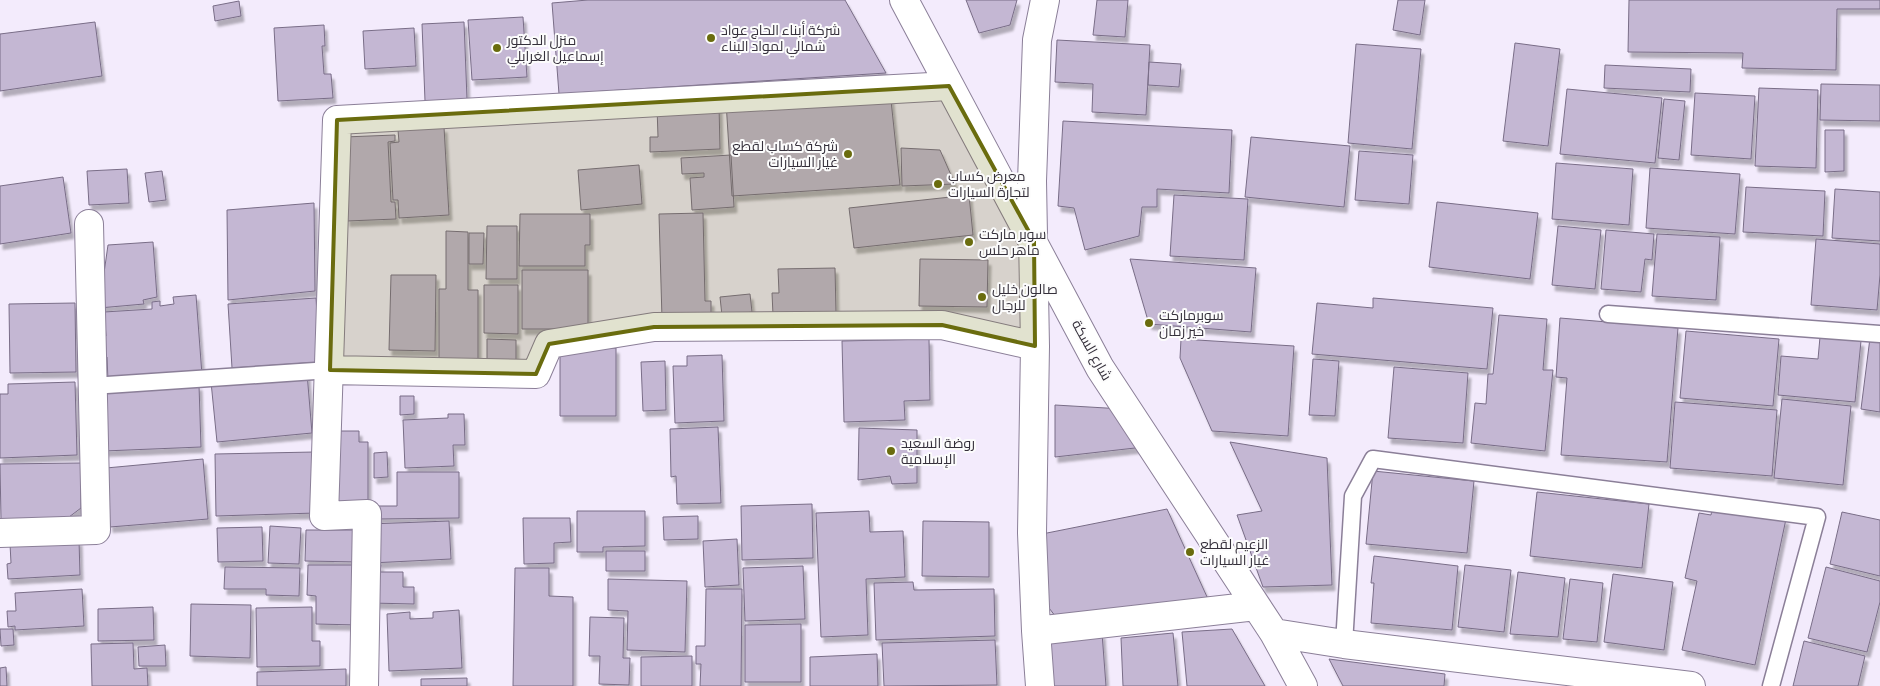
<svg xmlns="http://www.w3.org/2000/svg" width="1880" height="686" font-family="'Source Sans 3',Cairo,sans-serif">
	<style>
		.building { fill: #c4b7d3; stroke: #796d87; filter: url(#shadow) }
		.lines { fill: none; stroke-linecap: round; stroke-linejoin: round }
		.service-casing { stroke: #8b7f98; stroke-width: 19 }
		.minor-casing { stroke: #8b7f98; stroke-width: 30 }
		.service { stroke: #fff; stroke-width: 16 }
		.minor { stroke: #fff; stroke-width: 28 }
		.marked { fill: #6a6c0e; fill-opacity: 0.2; stroke: #6a6c0e; stroke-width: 4; stroke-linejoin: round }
		.poi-dot { fill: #6a6c0e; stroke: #fcfcfc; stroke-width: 2 }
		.labels { text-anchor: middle; stroke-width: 4; stroke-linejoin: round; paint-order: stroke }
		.poi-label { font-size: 14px; fill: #35303b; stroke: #fcfcfc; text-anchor: start }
		.street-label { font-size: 14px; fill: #35303b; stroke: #fcfcfc }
	</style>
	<defs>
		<filter id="shadow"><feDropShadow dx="3" dy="5.5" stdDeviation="1" flood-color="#0004"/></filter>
	</defs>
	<rect width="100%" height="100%" fill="#f3ebfc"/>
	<!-- building -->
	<path class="building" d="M588,0H845L886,73L559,94L552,3Z
		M966,0H1017L1010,25L979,33Z
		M1097,0H1128L1125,37L1093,35Z
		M1398,0H1425L1420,35L1393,30Z
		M1629,0H1880V9H1837L1836,70L1742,68L1743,53L1628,52Z
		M239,1L241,16L215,21L213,6Z
		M523,17L527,77L472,80L468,20Z
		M95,22L102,76L0,91V34Z
		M464,22L467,99L425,101L422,24Z
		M324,25L325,46H322L324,74H331L333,98L278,101L274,28Z
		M414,28L416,66L365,69L363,31Z
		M1057,40L1150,45L1146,115L1092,112L1093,84L1055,82Z
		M1515,43L1560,49L1548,146L1503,141Z
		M1356,44L1421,49L1412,149L1348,143Z
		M1149,62L1181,64L1179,87L1148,85Z
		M1605,65L1691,69L1690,92L1604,88Z
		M1821,84L1880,85V121L1820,120Z
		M1759,88L1818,90L1816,168L1755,166Z
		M1567,89L1662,98L1655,163L1560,154Z
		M890,91L900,185L732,196L726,102Z
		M1695,93L1755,96L1751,159L1691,155Z
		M1664,99L1685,101L1679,160L1658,158Z
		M719,105L720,149L650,152V137H658L657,107Z
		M1063,121L1232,130L1229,193L1157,189V207H1142L1139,236L1085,250L1074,208L1058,206Z
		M444,127L449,215L399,218L398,200H393L390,143L399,142L398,130Z
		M1825,130H1844V171L1825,172Z
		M395,135V141L388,142L391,202H395L396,219L347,221L344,137Z
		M1251,137L1350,146L1344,207L1245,197Z
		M901,148L940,150L955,184L902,186Z
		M1359,151L1413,155L1409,204L1355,200Z
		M731,155L734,207L692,210L690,178L704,177V173L682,174L681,158Z
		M1556,163L1633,169L1629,225L1552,219Z
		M639,165L642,204L581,210L578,170Z
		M1650,168L1740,174L1735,234L1646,228Z
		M127,169L129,203L89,205L87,171Z
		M162,171L166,200L149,202L145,173Z
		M63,177L71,233L0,244V186Z
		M1746,187L1825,191L1823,236L1743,232Z
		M1835,189L1880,192V241L1832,238Z
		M969,195L973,235L854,248L849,208Z
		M1174,195L1248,199L1244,260L1170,256Z
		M1437,202L1538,213L1530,279L1429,267Z
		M314,203L315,291L228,300L227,210Z
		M703,213L705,301H711V317L662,319L659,214Z
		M520,214H590V245H585V266H519Z
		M487,226H517V279H486Z
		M1558,226L1601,230L1595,289L1552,285Z
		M1606,230L1654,234L1652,260L1645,259L1641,292L1601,289Z
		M446,231L468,232V290H478V359H439V289H446Z
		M469,233H484L483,264H469Z
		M1657,234L1720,237L1716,300L1652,296Z
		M1816,239L1880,244V275L1877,310L1811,305Z
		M153,242L157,297L143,300L144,304L99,308L108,245Z
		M920,259L988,260L987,307L919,306Z
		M1130,259L1256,268L1251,332L1149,324Z
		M835,268L836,313L773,315L772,293H779L778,269Z
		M522,270H588V329H522Z
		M391,275H436L435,351L389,350Z
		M484,285H518V334L484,333Z
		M750,294L752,312L722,316L720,297Z
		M196,295L202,375L108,381L107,357L101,358L99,337L106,336L104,312L152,309V302L160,301V306L174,304L173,297Z
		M316,298L320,362L232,368L228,304Z
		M1373,298L1493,308L1487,369L1312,354L1317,303L1373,308Z
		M75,303L76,372L10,373L9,304Z
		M1499,315L1547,319L1543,370H1553L1545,451L1471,443L1475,403L1486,404L1488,374H1493Z
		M1560,318L1678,328L1667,462L1561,455L1567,378L1556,377Z
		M1686,331L1779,339L1773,406L1680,398Z
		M1820,337L1861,341L1855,402L1778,395L1781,356L1818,359Z
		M1870,338L1880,339V412L1861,409Z
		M487,339L516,340V363H487Z
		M929,339L930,400L904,401L905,420L844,422L842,341Z
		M1181,339L1294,346L1288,436L1212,431L1180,358Z
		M560,348H616V416H560Z
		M722,355L724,421L675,423L673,366H687V356Z
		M1313,359L1339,361L1335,416L1309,415Z
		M665,361L666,410L643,411L641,362Z
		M1394,367L1468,373L1463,443L1388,438Z
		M307,373L312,433L217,442L211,382Z
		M75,382L77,455L0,458V394H8V384Z
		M199,385L201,447L104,451L101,389Z
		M400,396H414V414L400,415Z
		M1782,399L1851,406L1843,485L1774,478Z
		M1675,402L1777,410L1772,476L1670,468Z
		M1055,405L1123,409L1144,447L1055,457Z
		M448,414H464L465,445H453L454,466L405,468L403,420L448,418Z
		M718,427L721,503L677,504L676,476L671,477L670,429Z
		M859,428L917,430V483L892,484L890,476L858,480Z
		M335,431H359V442H368V504H334Z
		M1230,442L1327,458L1332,585L1263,587L1237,515L1262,511Z
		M314,452L316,513L216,516L215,454Z
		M387,452L388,477L374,478V453Z
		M203,459L208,519L110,527L106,468Z
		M81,463V508L69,517L1,520L0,464Z
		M1373,471L1474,481L1467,553L1366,544Z
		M397,472H459V518L378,519L377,506H397Z
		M1537,492L1649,504L1642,568L1530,556Z
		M812,504L813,558L742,560L741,506Z
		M1713,504L1786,519L1755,665L1682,650L1697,581L1685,578L1699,513L1711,515Z
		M1167,509L1208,599L1056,617L1049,608L1042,534Z
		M577,511H645V546L603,547V552H577Z
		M869,511L870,532L903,531L905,577L866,579L868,635L821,637L816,513Z
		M1842,512L1880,520V576L1830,564Z
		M698,516V539L664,540L663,517Z
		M523,518H570L571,542L554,543V563L524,564Z
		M449,521L451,559L371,563L369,524Z
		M923,521L989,522V577L922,576Z
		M270,526L301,528L299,564L268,563Z
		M262,527L263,561L218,562L217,528Z
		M306,530H361L360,562L305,561Z
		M737,539L739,585L705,587L703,541Z
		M79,540L80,575L8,579L7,564L11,563L10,544Z
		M606,551H645V571H606Z
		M1374,556L1458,566L1452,630L1371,623L1374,583H1371Z
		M308,565H361L358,625L316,624V596L307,595Z
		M371,565H381L380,572H403V587H414V604L370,603Z
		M1465,565L1511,570L1504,632L1458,627Z
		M803,566L805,619L745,621L743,568Z
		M225,567L300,568L299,596L266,595V589H224Z
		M1826,567L1880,581V602L1867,652L1808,638Z
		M515,568H549V596L573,597V686H513Z
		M1518,572L1565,578L1558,637L1510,634Z
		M1613,574L1673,582L1664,650L1604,642Z
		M608,579L687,581L685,652L627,650L628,611L608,610Z
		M1570,579L1603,583L1597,642L1563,639Z
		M913,582L914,590L994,589L995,636L876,640L874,583Z
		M82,589L84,626L15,630V626L8,627L7,611H16L15,593Z
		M706,589H742L741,686H700L701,664H696V646H705Z
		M191,604L251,605L250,658L190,656Z
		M153,607L154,640L98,641V609Z
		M312,607V641H320V666L257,667L256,608Z
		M459,610L462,668L389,671L387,614L410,612V619L433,618V612Z
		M590,617L624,618L623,658H630L629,685L599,684L600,656H589Z
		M801,624V682H745V625Z
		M0,629H13L14,645L1,646Z
		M1232,629L1265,686H1187L1182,632Z
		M1102,633L1106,686H1052L1048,637Z
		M1173,633L1178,686H1123L1121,638Z
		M995,640L997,685L884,686L882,643Z
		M1804,641L1865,656L1858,686H1793Z
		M133,643L134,669L147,668L148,686H92L91,644Z
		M165,645L166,666H139L138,647Z
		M877,654L878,686H810V657Z
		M692,656V686H641V657Z
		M1329,659L1445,674L1444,686H1343Z
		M6,667L7,686H0V668Z
		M346,669V686H257V672Z
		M467,678V686H421V679Z"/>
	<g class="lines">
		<!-- service casing -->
		<g class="service-casing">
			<path id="service" d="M1608,314L1880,334
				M92,386L330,370
				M1344,644L1353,496L1373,459L1817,517L1771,686"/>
		</g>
		<!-- minor casing -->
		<g class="minor-casing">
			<path id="minor" d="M904,0L1100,368L1274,633L1303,686
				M330,370L536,374L549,344L654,327L942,325L1035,346
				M0,533L96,530L89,224
				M1036,631L1256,606
				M1274,633L1344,644L1691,686
				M364,686L367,514L324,516L337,120L949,86
				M1040,686L1036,631L1032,533L1035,346L1032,181L1037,40L1045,0"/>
		</g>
		<!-- service -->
		<use href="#service" class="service"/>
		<!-- minor -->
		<use href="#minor" class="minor"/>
	</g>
	<!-- marked area -->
	<path class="marked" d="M949,86L1034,241L1035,346L942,325L654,327L549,344L536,374L330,370L337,120Z"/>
	<!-- markers -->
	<g class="poi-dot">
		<circle cx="711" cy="38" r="5"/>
		<circle cx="497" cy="48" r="5"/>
		<circle cx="848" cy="154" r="5"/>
		<circle cx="938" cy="184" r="5"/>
		<circle cx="969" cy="242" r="5"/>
		<circle cx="982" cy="297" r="5"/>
		<circle cx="1149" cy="323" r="5"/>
		<circle cx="891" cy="451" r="5"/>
		<circle cx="1190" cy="552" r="5"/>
	</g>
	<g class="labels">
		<!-- poi labels -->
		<g class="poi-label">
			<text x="721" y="35">شركة أبناء الحاج عواد<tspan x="721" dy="16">شمالي لمواد البناء</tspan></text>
			<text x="507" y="45">منزل الدكتور<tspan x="507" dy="16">إسماعيل الغرابلي</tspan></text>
			<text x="838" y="151" text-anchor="end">شركة كساب لقطع<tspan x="838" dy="16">غيار السيارات</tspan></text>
			<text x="948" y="181">معرض كساب<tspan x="948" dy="16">لتجارة السيارات</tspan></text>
			<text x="979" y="239">سوبر ماركت<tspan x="979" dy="16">ماهر حلس</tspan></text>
			<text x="992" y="294">صالون خليل<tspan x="992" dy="16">للرجال</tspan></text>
			<text x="1159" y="320">سوبرماركت<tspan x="1159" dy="16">خير زمان</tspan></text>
			<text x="901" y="448">روضة السعيد<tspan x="901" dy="16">الإسلامية</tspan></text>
			<text x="1200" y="549">الزعيم لقطع<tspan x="1200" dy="16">غيار السيارات</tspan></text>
		</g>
		<!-- street labels -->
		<g class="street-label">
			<text transform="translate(1092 350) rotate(61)" y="5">شارع السكة</text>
		</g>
	</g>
</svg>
